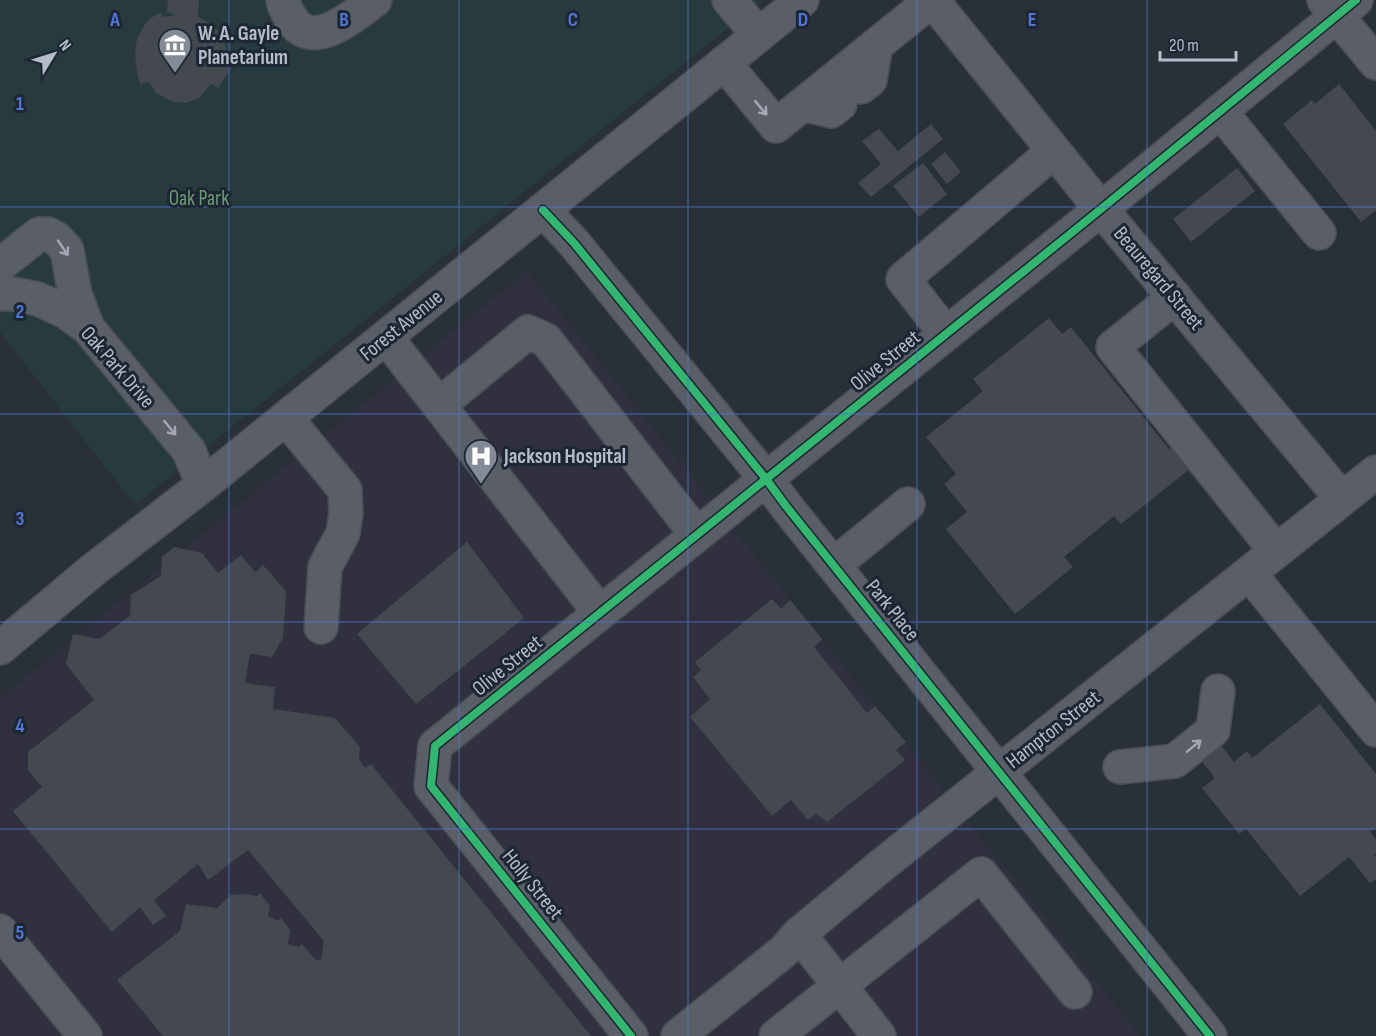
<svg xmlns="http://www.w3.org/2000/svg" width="1376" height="1036" font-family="'Sofia Sans Condensed',sans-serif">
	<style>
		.medical { fill: #31303e }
		.green { fill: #273a3e }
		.building { fill: #444950 }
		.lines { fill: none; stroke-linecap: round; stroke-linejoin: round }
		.minor-casing { stroke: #484c53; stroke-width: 36 }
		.minor { stroke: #5a5e66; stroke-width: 33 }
		.cycleway-casing { stroke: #1d2633; stroke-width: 11 }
		.cycleway { stroke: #33b770; stroke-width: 8 }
		.oneway { stroke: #a2a9b5 }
		.grid { fill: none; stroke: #5274d3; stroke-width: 1.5; stroke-opacity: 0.55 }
		.labels { text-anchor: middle; stroke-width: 6; stroke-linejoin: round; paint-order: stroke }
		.poi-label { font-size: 21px; font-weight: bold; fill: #b4bcc9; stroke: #1d2633; text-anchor: start }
		.park-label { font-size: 21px; fill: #6b9a76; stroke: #1d2633 }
		.street-label { font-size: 21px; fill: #b4bcc9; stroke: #1d2633 }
		.grid-label { font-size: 20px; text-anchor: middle; font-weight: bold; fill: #5274d3; stroke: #1d2633; stroke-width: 6; stroke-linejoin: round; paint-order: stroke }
	</style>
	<rect width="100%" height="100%" fill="#2a3038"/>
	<!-- medical -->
	<path class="medical" d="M527,271L1140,1036H0V698Z"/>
	<!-- green -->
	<path class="green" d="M0,0H763L135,505L0,332Z"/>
	<!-- building -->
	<path class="building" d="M168,0H199L198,17L209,23L221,34L228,54V72L218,88L211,84L199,98L186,103L174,102L165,98L156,93L149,82L140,84L137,72L135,54L137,39L145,24L149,19L160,13L164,17L175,15L167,12Z
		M1339,84L1376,131V210L1361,222L1283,124L1312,100L1315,104Z
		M931,124L943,139L871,197L858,183L881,164L862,141L879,129L898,151Z
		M945,152L961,172L947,184L931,164Z
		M923,163L947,194L919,217L893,186Z
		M1237,168L1255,191L1191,242L1173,219Z
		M1049,318L1062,334L1071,327L1169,449L1178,442L1196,464L1121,524L1114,516L1064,557L1073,567L1015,614L946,529L967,512L944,484L956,474L926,437L983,391L973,379Z
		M467,542L524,618L416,704L357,634Z
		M174,547L202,553L218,573L241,555L255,572L263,565L286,591L283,638L272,657L250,654L245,683L275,687L273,709L335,718L360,747L359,759L365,768L371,764L591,1036H163L117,980L180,931L186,904L217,908L230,895L243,894L257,896L260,893L270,906L268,916L278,921L281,918L290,930L288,944L298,947L302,944L316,960H321L324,941L248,850L208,880L198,864L154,900L166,916L153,925L140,907L112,932L13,811L42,787L28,770V752L94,700L66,664L73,634L99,639L130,616L131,595L161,576L162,557Z
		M772,599L781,609L790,600L822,639L814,647L867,713L875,706L906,742L896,750L905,760L827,822L816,814L808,820L791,800L772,816L690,717L710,699L693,677L701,670L695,662Z
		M1320,704L1376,774V828L1370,832L1376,840V854L1374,855L1376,857V879L1370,883L1349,857L1300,896L1246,829L1239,834L1202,788L1215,778L1195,753L1215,737L1234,762L1247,751L1252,758Z"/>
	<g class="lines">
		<!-- minor casing -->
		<g class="minor-casing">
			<path id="minor" d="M283,0C284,7 287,12 290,17C311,54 353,16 375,0
				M729,0L759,35
				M1324,0L1376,63
				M724,63L776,126L932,0L1101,209L1342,499
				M861,87L870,80L876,45
				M803,104L831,111L840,104
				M1220,111L1319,233
				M543,210L574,243L766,479L786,506L1210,1036
				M0,265L39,234H48L56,238L67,250L75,294L88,328
				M0,294H13L38,299L66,312L88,328L189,451L203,485
				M1175,297L1113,347L1276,551
				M946,334L903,279L1054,151
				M386,337L600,613
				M439,405L528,332L546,340L697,535
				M286,418L345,490L346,513L343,533L325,567L321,627
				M834,565L908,504
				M1249,573L1376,730
				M0,648L93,570L203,485L802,0
				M1120,767L1175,761L1213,730L1218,691
				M0,931L85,1036
				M799,934L879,1036
				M631,1036L431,786L435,746L1101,209L1356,0
				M678,1036L784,951L799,934L882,865L1376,472
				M776,1036L981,874L1075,992"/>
		</g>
		<!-- minor -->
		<use href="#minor" class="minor"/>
		<!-- cycleway casing -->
		<g class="cycleway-casing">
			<path id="cycleway" d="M543,210L574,243L766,479L786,506L1210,1036
				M631,1036L431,786L435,746L1101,209L1356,0"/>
		</g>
		<!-- cycleway -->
		<use href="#cycleway" class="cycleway"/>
	</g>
	<!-- one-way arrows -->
	<defs><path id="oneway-shaft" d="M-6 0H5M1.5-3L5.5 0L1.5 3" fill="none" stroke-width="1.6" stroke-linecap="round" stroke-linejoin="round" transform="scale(1.5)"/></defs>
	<g class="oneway">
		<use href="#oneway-shaft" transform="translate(761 108) rotate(50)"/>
		<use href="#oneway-shaft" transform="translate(63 248) rotate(56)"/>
		<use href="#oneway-shaft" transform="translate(170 428) rotate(51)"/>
		<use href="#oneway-shaft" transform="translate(1194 746) rotate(-39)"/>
	</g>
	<!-- grid -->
	<path class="grid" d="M229,0V1036M459,0V1036M688,0V1036M917,0V1036M1147,0V1036M0,207H1376M0,414H1376M0,622H1376M0,829H1376"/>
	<!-- icons -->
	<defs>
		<g id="museum-pin" transform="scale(1.725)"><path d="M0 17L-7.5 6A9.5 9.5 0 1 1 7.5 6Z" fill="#848b96" stroke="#1d2633"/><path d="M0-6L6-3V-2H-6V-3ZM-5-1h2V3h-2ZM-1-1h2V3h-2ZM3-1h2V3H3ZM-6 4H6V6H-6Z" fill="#fff"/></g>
		<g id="hospital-pin" transform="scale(1.725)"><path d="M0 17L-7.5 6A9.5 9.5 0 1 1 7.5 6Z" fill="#848b96" stroke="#1d2633"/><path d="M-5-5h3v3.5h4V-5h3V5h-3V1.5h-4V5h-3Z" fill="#fff"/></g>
	</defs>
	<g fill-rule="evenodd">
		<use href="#museum-pin" x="175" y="45"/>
		<use href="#hospital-pin" x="481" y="456"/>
	</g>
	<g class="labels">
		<!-- poi labels -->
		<g class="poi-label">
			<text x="198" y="40">W. A. Gayle<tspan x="198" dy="24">Planetarium</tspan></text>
			<text x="504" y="463">Jackson Hospital</text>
		</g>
		<!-- park labels -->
		<g class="park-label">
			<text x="199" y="205">Oak Park</text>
		</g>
		<!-- street labels -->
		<g class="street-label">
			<text transform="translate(1159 278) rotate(50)" y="7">Beauregard Street</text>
			<text transform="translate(401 325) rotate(-39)" y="7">Forest Avenue</text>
			<text transform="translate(885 360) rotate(-39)" y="7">Olive Street</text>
			<text transform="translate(118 367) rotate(49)" y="7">Oak Park Drive</text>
			<text transform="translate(893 610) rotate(51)" y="7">Park Place</text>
			<text transform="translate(507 665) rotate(-39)" y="7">Olive Street</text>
			<text transform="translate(1053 729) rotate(-38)" y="7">Hampton Street</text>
			<text transform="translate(533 884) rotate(51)" y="7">Holly Street</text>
		</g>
	</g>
	<g class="grid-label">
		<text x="115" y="26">A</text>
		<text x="344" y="26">B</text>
		<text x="573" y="26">C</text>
		<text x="803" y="26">D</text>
		<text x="1032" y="26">E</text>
		<text x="20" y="110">1</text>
		<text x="20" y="318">2</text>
		<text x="20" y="525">3</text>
		<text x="20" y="732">4</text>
		<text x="20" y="939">5</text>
	</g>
	<!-- north arrow -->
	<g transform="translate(54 54) rotate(52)" stroke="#1d2633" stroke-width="4.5" paint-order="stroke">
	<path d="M0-4.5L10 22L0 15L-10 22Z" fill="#b4bcc9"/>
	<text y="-9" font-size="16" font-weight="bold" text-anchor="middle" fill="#b4bcc9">N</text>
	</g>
	<!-- scale -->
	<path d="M1160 51v9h76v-9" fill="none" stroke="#b4bcc9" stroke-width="3"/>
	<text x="1169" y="51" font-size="18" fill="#b4bcc9" stroke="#1d2633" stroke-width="4.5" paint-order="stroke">20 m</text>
</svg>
